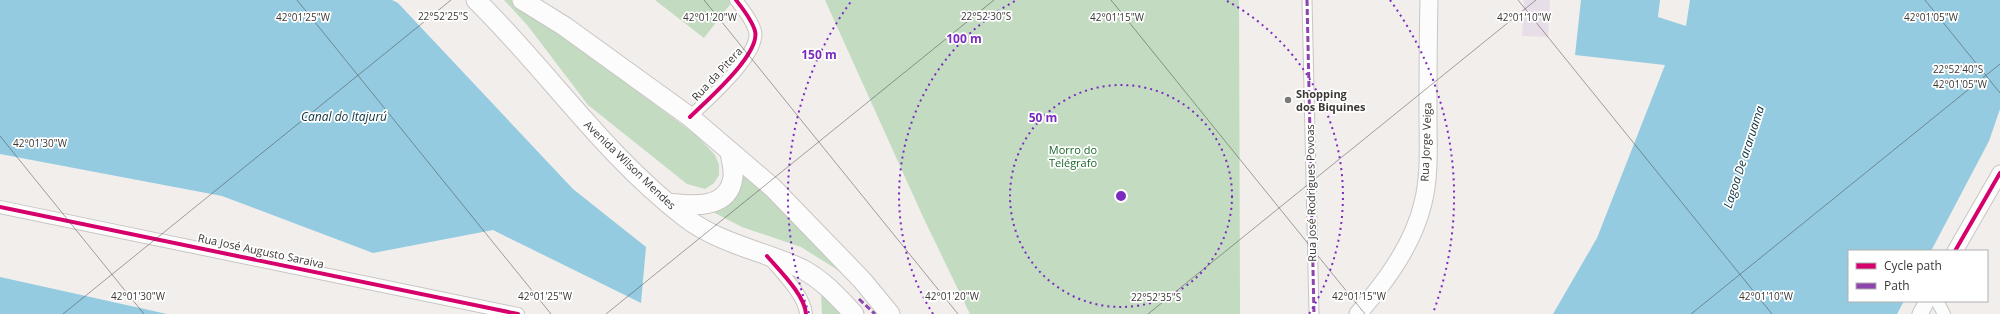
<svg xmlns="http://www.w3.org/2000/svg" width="2000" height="314" font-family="'Open Sans',sans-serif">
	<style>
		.green { fill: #c2dbc1 }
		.water { fill: #94cbe0 }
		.building { fill: #e8dee8 }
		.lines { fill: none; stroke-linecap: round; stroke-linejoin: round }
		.pedestrian-casing { stroke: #c8c5c3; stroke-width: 11 }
		.minor-casing { stroke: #c8c5c3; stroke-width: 14 }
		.tertiary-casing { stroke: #c8c5c3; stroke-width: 17 }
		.secondary-casing { stroke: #c8c5c3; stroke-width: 19 }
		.primary-casing { stroke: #c8c5c3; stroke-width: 21 }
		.pedestrian { stroke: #fdfcfc; stroke-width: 9 }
		.minor { stroke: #fdfcfc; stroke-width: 12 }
		.tertiary { stroke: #fdfcfc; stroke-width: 15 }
		.secondary { stroke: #fdfcfc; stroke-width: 17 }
		.primary { stroke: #fdfcfc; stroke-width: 19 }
		.quiet { stroke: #8e44ad; stroke-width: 3; stroke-dasharray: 6 3; stroke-linecap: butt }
		.cycleway-casing { stroke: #fff; stroke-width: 6 }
		.cycleway { stroke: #d6006c; stroke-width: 4 }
		.ticks { fill: none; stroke: #3b3836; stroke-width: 1; stroke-opacity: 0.45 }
		.ring { fill: none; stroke: #7b2cbf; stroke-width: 2; stroke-dasharray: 2 4 }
		.poi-dot { fill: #7b7876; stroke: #fff; stroke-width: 1.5 }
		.labels { text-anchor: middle; stroke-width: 3.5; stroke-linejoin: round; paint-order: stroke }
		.street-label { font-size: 11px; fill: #3b3836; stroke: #fff }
		.poi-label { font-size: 11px; font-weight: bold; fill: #3b3836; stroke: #fff; text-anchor: start }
		.park-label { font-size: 11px; fill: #1a672a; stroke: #fff }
		.water-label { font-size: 12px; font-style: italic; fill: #09303d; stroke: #fff }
		.ticks-label { font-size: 10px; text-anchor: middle; fill: #3b3836; stroke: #fff; stroke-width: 3.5; stroke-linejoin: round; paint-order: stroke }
		.centre { fill: #7b2cbf; stroke: #fff; stroke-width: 2 }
		.ring-label { font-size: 12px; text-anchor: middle; font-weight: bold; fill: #7b2cbf; stroke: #fff; stroke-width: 3.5; stroke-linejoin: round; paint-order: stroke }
	</style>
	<rect width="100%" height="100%" fill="#f2eeec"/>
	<!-- green -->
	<path class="green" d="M504,0H512L609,70L697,136L715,155L719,165V175L714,183L705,189L687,184L588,105L528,26Z
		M655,0H730L732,2L704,38Z
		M825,0H1239L1240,314H970L924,219Z
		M745,169L849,277L801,247L742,227L709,210L739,190Z
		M821,291L846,314H822Z"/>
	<!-- water -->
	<path class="water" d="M0,0H392L398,3L573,189L646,247L641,303L493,230L373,253L222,196L0,154Z
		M1581,0H1660L1658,17L1686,26L1690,0H2000V109L1989,141L1931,251H1849V301H1904L1897,314H1553L1597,238L1665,65L1575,55Z
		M0,277L167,314H0Z"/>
	<!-- building -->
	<path class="building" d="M1524,0H1550L1548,37L1522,36Z"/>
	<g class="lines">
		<!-- pedestrian casing -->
		<g class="pedestrian-casing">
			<path id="pedestrian" d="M1307,0L1314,314"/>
		</g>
		<!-- minor casing -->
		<g class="minor-casing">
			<path id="minor" d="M690,117C706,101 761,54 755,31C752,20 743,9 736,0
				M0,207L518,314
				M769,258C781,272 805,296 806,314
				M1937,301L1944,314"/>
		</g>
		<!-- tertiary casing -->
		<g class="tertiary-casing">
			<path id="tertiary" d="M1955,251L2000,173
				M1920,314L1927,301"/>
		</g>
		<!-- secondary casing -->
		<g class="secondary-casing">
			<path id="secondary" d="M1358,314C1386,281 1413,245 1423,203C1430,175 1428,146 1428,118C1428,79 1428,39 1429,0"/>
		</g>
		<!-- primary casing -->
		<g class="primary-casing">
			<path id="primary" d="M476,0C548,71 605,156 686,218C720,244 764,251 802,269C823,280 838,297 854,314
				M522,0L564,26L690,117L773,188L862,280L890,314
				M668,203C691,206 729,210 733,177C734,169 731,160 730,152"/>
		</g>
		<!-- pedestrian -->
		<use href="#pedestrian" class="pedestrian"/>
		<!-- minor -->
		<use href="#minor" class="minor"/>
		<!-- tertiary -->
		<use href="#tertiary" class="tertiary"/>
		<!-- secondary -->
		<use href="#secondary" class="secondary"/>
		<!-- primary -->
		<use href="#primary" class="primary"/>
		<!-- quiet -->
		<path class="quiet" d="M1307,0L1314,314
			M859,299L875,314"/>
		<!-- cycleway casing -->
		<g class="cycleway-casing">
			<path id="cycleway" d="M690,117C706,101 761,54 755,31C752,20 743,9 736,0
				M0,207L518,314
				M1955,251L2000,173
				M767,256C779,270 805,295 806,314"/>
		</g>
		<!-- cycleway -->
		<use href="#cycleway" class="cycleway"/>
	</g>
	<!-- ticks -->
	<path class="ticks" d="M297,0L551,314M704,0L958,314M1111,0L1365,314M1518,0L1772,314M1925,0L2000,93M0,136L144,314M63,314L451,0M606,314L994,0M1148,314L1536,0M1691,314L2000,64"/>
	<!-- distance rings -->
	<g class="ring">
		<circle cx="1121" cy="196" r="111"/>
		<path d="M933 314A222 222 0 0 1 1015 1M1227 1A222 222 0 0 1 1309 314"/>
		<path d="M809 313A333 333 0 0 1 852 0M1390 0A333 333 0 0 1 1433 313"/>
	</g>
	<!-- markers -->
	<circle class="poi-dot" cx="1288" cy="100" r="4"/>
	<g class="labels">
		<!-- street labels -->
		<g class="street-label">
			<text transform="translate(717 74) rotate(-47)" y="4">Rua da Pitera</text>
			<text transform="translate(1426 142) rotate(-88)" y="4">Rua Jorge Veiga</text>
			<text transform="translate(630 165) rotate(44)" y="4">Avenida Wilson Mendes</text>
			<text transform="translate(1311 193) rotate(-91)" y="4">Rua José Rodrigues Povoas</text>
			<text transform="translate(261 251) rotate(12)" y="4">Rua José Augusto Saraiva</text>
		</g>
		<!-- poi labels -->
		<g class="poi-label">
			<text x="1296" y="98">Shopping<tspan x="1296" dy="13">dos Biquines</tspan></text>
		</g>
		<!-- park labels -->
		<g class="park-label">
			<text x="1073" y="154">Morro do<tspan x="1073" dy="13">Telégrafo</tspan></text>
		</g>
		<!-- water labels -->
		<g class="water-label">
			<text x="344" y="121">Canal do Itajurú</text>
			<text transform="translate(1744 157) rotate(-72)" y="4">Lagoa De araruama</text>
		</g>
	</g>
	<g class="ticks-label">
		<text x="443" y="20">22°52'25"S</text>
		<text x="986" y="20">22°52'30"S</text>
		<text x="710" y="21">42°01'20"W</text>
		<text x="1117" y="21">42°01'15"W</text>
		<text x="1931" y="21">42°01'05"W</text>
		<text x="303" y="21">42°01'25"W</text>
		<text x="1524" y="21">42°01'10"W</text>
		<text x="1958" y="73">22°52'40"S</text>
		<text x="1960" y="88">42°01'05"W</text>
		<text x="40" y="147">42°01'30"W</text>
		<text x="138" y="300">42°01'30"W</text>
		<text x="545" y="300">42°01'25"W</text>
		<text x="952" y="300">42°01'20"W</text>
		<text x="1359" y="300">42°01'15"W</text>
		<text x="1766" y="300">42°01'10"W</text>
		<text x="1156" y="301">22°52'35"S</text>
	</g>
	<circle cx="1121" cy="196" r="6" class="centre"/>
	<g class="ring-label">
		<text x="964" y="43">100 m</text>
		<text x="819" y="59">150 m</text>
		<text x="1043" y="122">50 m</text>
	</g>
	<!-- legend -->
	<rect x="1848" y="250" width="140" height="52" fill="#ffffff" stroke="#b1afaf"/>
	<rect x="1856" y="263" width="20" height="6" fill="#d6006c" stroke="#b1afaf"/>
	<text x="1884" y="270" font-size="12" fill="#3b3836">Cycle path</text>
	<rect x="1856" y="283" width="20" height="6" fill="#8e44ad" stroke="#b1afaf"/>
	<text x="1884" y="290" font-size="12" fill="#3b3836">Path</text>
</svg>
